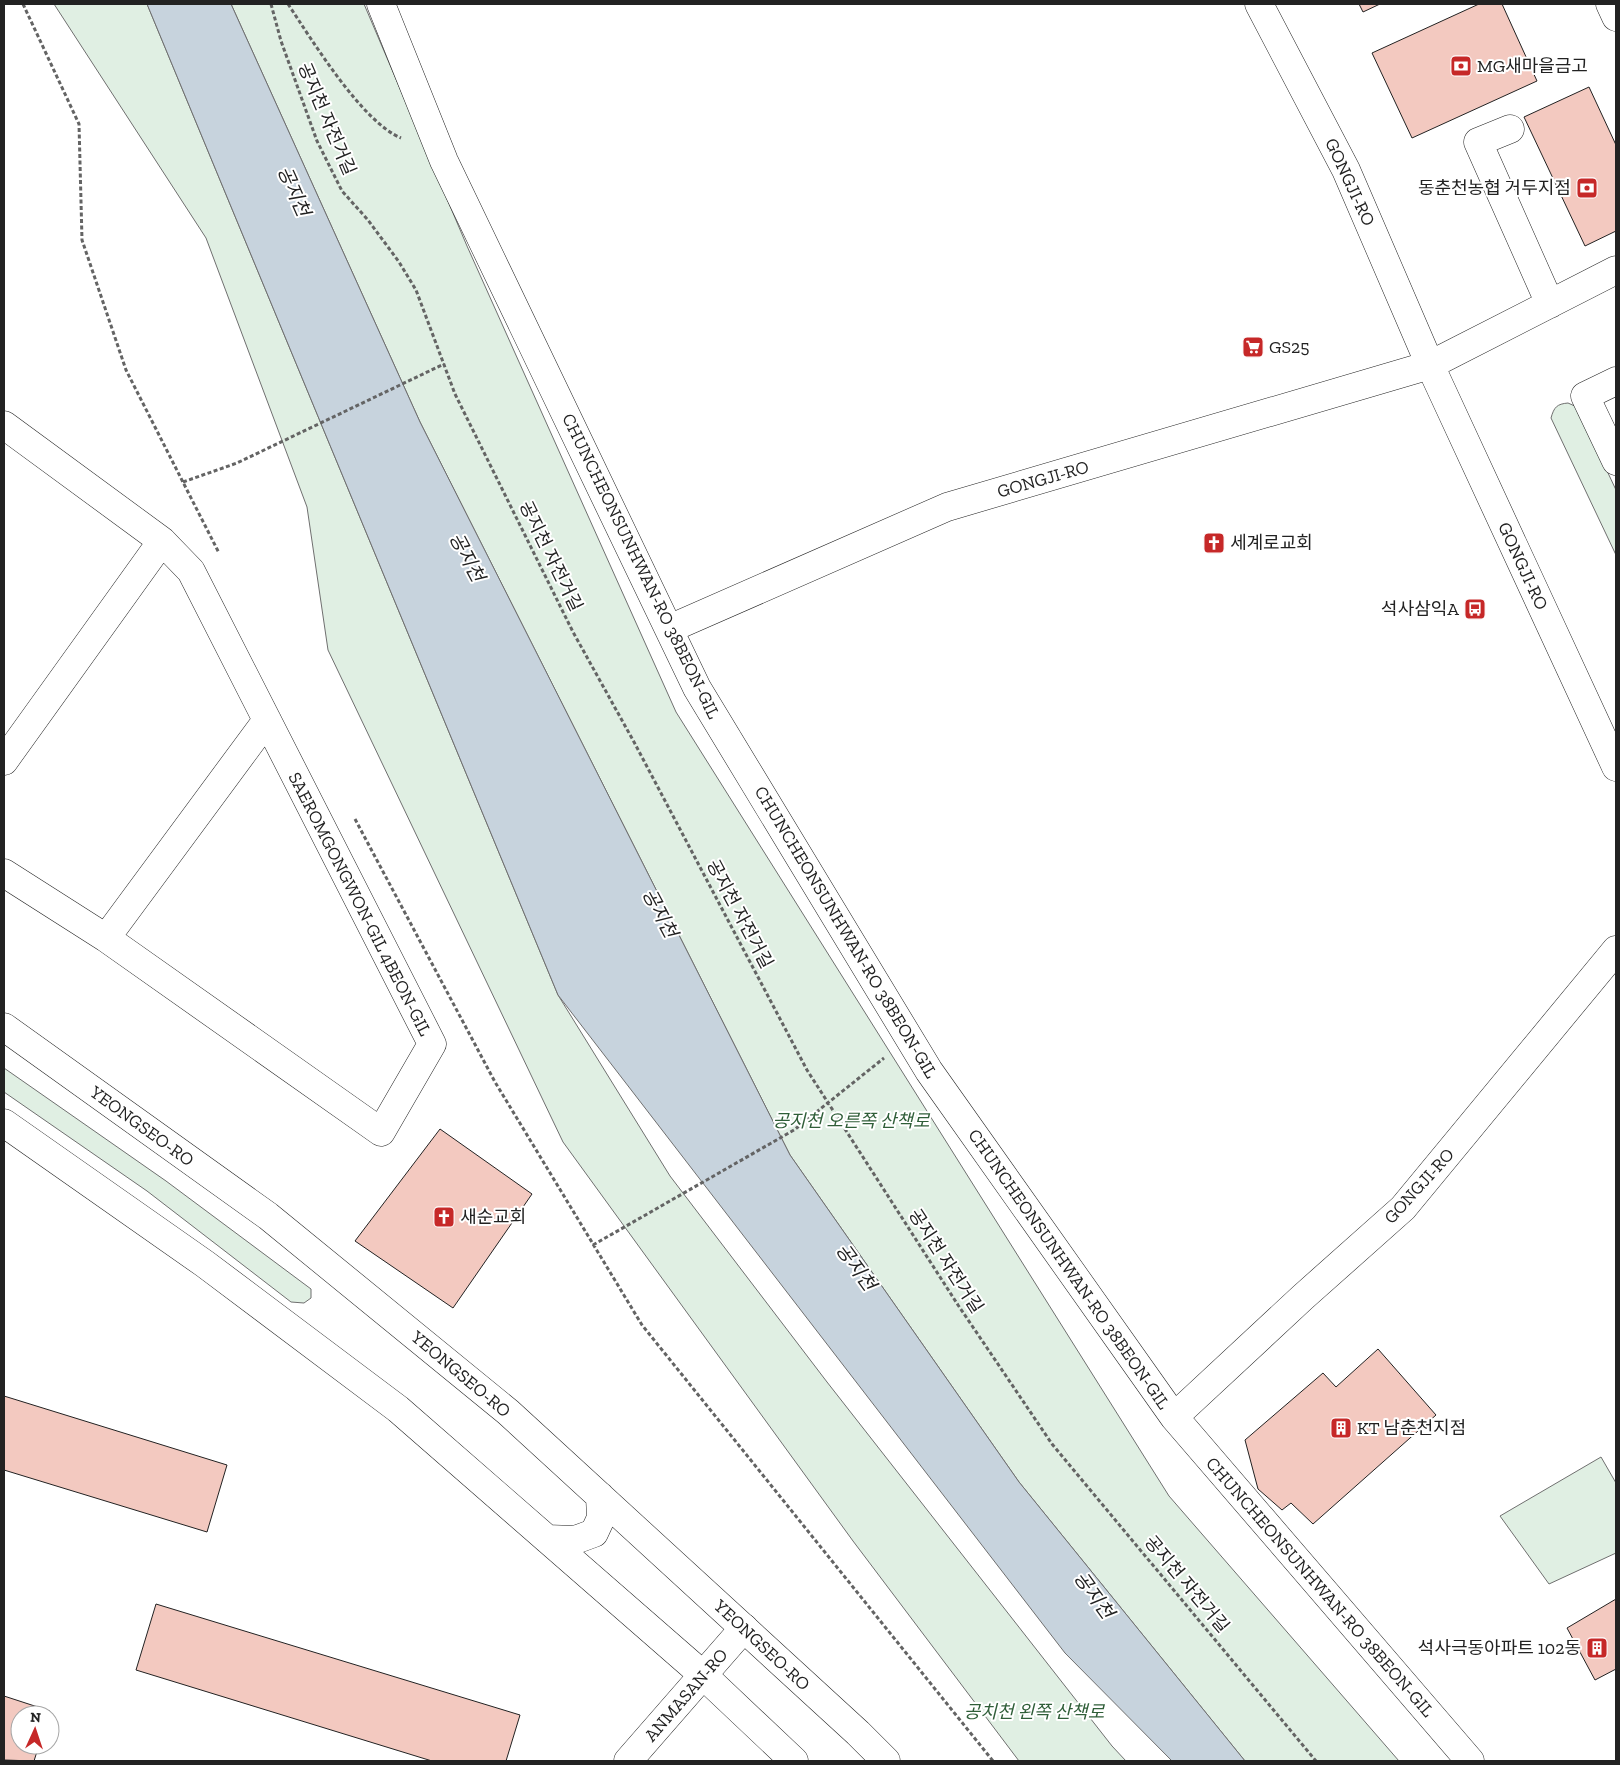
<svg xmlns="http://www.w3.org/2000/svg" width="1620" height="1765" font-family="'Zilla Slab','Noto Sans KR',serif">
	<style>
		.green { fill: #e0efe3; stroke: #6f6f6f }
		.water { fill: #c7d3dd; stroke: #6f6f6f }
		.building { fill: #f3c9c0; stroke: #222 }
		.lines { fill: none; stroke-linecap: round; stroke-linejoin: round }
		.street-casing { stroke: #222; stroke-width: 29 }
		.secondary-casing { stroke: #222; stroke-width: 29 }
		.path { stroke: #646464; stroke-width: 3; stroke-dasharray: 4 2.5; stroke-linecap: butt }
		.street { stroke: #fff; stroke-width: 28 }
		.secondary { stroke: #fff; stroke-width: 28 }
		.labels { text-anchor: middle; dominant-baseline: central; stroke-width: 4; stroke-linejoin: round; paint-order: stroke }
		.poi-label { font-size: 18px; fill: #222; stroke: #fff; text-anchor: start }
		.street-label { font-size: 18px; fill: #222; stroke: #fff }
		.park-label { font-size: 18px; font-style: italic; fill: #2f5e38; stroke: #fff }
		.water-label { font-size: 19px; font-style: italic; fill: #222; stroke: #fff }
	</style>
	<rect width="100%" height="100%" fill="#fff"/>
	<path class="green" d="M 54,4 L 147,4 L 558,995 L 670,1176 L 827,1382 L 1112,1746 L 1126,1761 L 1019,1761 L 853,1541 L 563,1142 L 328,650 L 307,507 L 206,238 Z
		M 231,4 L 364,4 L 467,246 L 676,712 L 1169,1496 L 1399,1761 L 1245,1761 L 1019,1482 L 790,1155 L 420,422 Z
		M 1568,403 L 1577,407 L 1616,490 L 1616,555 L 1551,418 C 1554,407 1557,404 1568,403 Z
		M 4,1068 L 166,1181 L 311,1289 L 311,1298 L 304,1303 L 291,1302 L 147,1191 L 4,1092 Z
		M 1601,1457 L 1616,1483 L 1616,1553 L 1549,1584 L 1500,1516 Z"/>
	<path class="water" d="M 147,4 L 231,4 L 420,422 L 790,1155 L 1019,1482 L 1245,1761 L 1172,1761 L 1065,1653 L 558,995 Z"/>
	<path class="building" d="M 1359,4 L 1380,4 L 1363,12 Z
		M 1479,4 L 1502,4 L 1537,81 L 1412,138 L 1372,53 Z
		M 1589,87 L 1616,145 L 1616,231 L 1585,246 L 1524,117 Z
		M 440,1129 L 532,1194 L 453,1308 L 355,1241 Z
		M 1378,1349 L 1436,1415 L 1313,1524 L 1291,1503 L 1282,1510 L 1258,1489 L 1245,1440 L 1323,1373 L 1336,1387 Z
		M 4,1396 L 227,1465 L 207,1532 L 4,1470 Z
		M 1616,1599 L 1616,1669 L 1595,1680 L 1567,1628 Z
		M 156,1604 L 520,1715 L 506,1761 L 432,1761 L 136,1670 Z
		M 4,1696 L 50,1711 L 49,1715 L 20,1715 L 20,1745 L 39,1745 L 34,1761 L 4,1760 Z"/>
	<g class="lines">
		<g class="street-casing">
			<path id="street" d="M 381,4 L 444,161 L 697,688 L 929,1071 L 1174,1417 L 1470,1761
				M 1610,4 L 1616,17
				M 1510,129 L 1478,142 L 1550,304
				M 1616,381 L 1585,396 L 1616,461
				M 4,425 L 162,541 L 191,571 L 432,1044 L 381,1132 L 106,938 L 4,873
				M 669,629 L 947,507 L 1430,365 L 1616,270
				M 4,761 L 162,541
				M 106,938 L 267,720
				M 1174,1417 L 1303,1297 L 1403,1208 L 1616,950
				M 628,1761 L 744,1628"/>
		</g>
		<g class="secondary-casing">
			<path id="secondary" d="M 1259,4 L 1346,170 L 1430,365 L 1616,767
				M 4,1027 L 268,1216 L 508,1412 L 858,1733 L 886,1761
				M 4,1123 L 205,1264 L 398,1409 L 703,1675 L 794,1761
				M 547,1539 L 575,1540 L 594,1533 L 601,1518 L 600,1496"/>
		</g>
		<path class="path" d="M 23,4 L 79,124 L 82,240 L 126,370 L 219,553
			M 271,4 L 281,41 L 317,141 L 342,191 L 368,220 L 399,262 L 416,290 L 455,394 L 573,632 L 634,742 L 807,1070 L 958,1305 L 1052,1444 L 1316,1761
			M 288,4 C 312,40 362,122 401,138
			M 183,482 L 237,463 L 444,364
			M 355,819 L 495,1082 L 642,1325 L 993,1761
			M 593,1245 L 794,1130 L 884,1058"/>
		<use href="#street" class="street"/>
		<use href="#secondary" class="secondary"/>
	</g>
	<defs>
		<g id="bank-square" transform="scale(1.125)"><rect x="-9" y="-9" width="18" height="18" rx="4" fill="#c62828" stroke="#fff"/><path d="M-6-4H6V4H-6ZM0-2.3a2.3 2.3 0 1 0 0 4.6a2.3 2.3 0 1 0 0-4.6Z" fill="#fff"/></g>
		<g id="supermarket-square" transform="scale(1.125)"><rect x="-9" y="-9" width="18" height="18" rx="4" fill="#c62828" stroke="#fff"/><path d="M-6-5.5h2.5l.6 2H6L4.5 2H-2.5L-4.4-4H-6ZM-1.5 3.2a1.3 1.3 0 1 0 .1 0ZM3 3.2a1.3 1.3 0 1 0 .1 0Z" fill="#fff"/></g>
		<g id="church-square" transform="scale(1.125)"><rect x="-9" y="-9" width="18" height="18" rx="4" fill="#c62828" stroke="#fff"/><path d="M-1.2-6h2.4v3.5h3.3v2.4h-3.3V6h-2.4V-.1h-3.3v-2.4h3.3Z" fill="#fff"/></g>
		<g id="bus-square" transform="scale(1.125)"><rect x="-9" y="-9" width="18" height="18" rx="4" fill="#c62828" stroke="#fff"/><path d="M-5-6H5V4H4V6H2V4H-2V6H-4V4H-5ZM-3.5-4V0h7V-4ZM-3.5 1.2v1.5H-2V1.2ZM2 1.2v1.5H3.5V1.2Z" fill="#fff"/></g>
		<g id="building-square" transform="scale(1.125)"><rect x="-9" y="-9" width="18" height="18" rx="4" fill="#c62828" stroke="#fff"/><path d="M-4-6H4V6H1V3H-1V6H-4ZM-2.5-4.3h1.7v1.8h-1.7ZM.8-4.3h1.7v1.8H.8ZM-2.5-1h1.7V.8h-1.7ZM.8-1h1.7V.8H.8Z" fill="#fff"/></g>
	</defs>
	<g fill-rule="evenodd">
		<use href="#bank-square" x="1461" y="66"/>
		<use href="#bank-square" x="1587" y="188"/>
		<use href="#supermarket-square" x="1253" y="347"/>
		<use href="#church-square" x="1214" y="543"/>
		<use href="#bus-square" x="1475" y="609"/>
		<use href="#church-square" x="444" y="1217"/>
		<use href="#building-square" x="1341" y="1428"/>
		<use href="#building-square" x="1597" y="1648"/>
	</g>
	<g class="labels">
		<g class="poi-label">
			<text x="1477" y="66">MG새마을금고</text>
			<text x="1571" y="188" text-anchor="end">동춘천농협 거두지점</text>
			<text x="1269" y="347">GS25</text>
			<text x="1230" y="543">세계로교회</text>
			<text x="1459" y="609" text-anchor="end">석사삼익A</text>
			<text x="460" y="1217">새순교회</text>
			<text x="1357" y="1428">KT 남춘천지점</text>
			<text x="1581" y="1648" text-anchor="end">석사극동아파트 102동</text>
		</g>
		<g class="street-label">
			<text transform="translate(327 119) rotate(67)">공지천 자전거길</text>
			<text transform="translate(1350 182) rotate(65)">GONGJI-RO</text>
			<text transform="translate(1043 479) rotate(-16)">GONGJI-RO</text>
			<text transform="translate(551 556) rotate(64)">공지천 자전거길</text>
			<text transform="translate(641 566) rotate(64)">CHUNCHEONSUNHWAN-RO 38BEON-GIL</text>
			<text transform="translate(1523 566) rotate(65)">GONGJI-RO</text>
			<text transform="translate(360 904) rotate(63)">SAEROMGONGWON-GIL 4BEON-GIL</text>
			<text transform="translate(740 914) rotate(62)">공지천 자전거길</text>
			<text transform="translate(846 932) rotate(59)">CHUNCHEONSUNHWAN-RO 38BEON-GIL</text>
			<text transform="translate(142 1126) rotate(36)">YEONGSEO-RO</text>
			<text transform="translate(1419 1186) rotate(-48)">GONGJI-RO</text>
			<text transform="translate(946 1261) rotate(57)">공지천 자전거길</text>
			<text transform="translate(1069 1269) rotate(55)">CHUNCHEONSUNHWAN-RO 38BEON-GIL</text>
			<text transform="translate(461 1374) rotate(40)">YEONGSEO-RO</text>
			<text transform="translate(1187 1584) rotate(50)">공지천 자전거길</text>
			<text transform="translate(1320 1587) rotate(49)">CHUNCHEONSUNHWAN-RO 38BEON-GIL</text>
			<text transform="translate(762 1645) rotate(43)">YEONGSEO-RO</text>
			<text transform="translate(686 1695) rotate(-49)">ANMASAN-RO</text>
		</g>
		<g class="park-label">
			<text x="851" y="1121">공지천 오른쪽 산책로</text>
			<text x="1034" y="1712">공치천 왼쪽 산책로</text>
		</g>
		<g class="water-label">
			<text transform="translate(294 191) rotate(66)">공지천</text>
			<text transform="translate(467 557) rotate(62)">공지천</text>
			<text transform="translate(660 913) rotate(62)">공지천</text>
			<text transform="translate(856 1267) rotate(54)">공지천</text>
			<text transform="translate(1094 1595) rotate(54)">공지천</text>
		</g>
	</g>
	<rect width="1620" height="1765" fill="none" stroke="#222222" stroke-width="10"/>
	<g transform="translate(35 1730) rotate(3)"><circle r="24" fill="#ffffff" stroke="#a7a7a7"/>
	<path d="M0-4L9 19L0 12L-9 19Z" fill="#c62828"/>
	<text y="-8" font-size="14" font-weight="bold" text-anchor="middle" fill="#222222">N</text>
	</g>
</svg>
